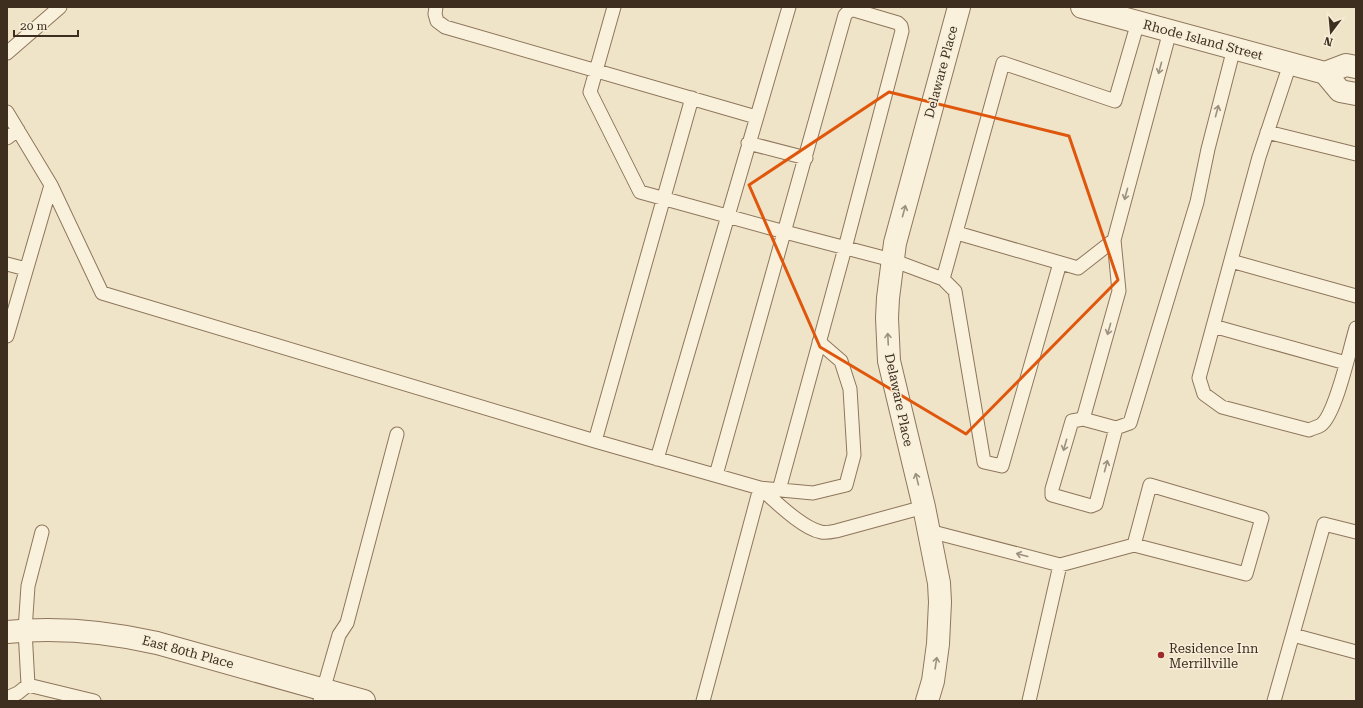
<svg xmlns="http://www.w3.org/2000/svg" width="1363" height="708" font-family="'Roboto Serif',serif">
	<style>
		.lines { fill: none; stroke-linecap: round; stroke-linejoin: round }
		.lane-casing { stroke: #8d765c; stroke-width: 15 }
		.street-casing { stroke: #8d765c; stroke-width: 24 }
		.lane { stroke: #faf1dc; stroke-width: 13 }
		.street { stroke: #faf1dc; stroke-width: 22 }
		.oneway { stroke: #9c907e }
		.marked { fill: none; stroke: #df570d; stroke-width: 3; stroke-linejoin: round }
		.poi-dot { fill: #9e2a2b; stroke: #f7eed8; stroke-width: 1.5 }
		.labels { text-anchor: middle; dominant-baseline: central; stroke-width: 3; stroke-linejoin: round; paint-order: stroke }
		.street-label { font-size: 13px; fill: #3d2e20; stroke: #f7eed8 }
		.poi-label { font-size: 13px; fill: #3d2e20; stroke: #f7eed8; text-anchor: start }
	</style>
	<rect width="100%" height="100%" fill="#f0e4c8"/>
	<g class="lines">
		<g class="lane-casing">
			<path id="lane" d="M 436,7 L 435,14 L 437,21 L 445,27 L 756,117
				M 614,7 L 590,92 L 640,192 L 785,232 L 892,260 L 943,279 L 1003,63 L 1115,101 L 1138,22
				M 7,53 L 60,7
				M 1290,64 L 1259,157 L 1199,378 L 1204,394 L 1222,407 L 1309,430 C 1313,428 1318,427 1321,425 C 1336,414 1350,348 1356,328
				M 7,112 L 51,185 L 7,336
				M 1267,132 L 1356,154
				M 7,138 L 18,130
				M 748,143 L 806,158
				M 51,185 L 102,293 L 595,441 L 760,488 L 813,493 L 846,485 L 854,455 L 850,389 L 841,361 L 819,342
				M 957,233 L 1078,268 L 1114,240
				M 1231,261 L 1356,296
				M 7,264 L 26,269
				M 943,279 L 955,291 L 984,462 L 1002,466 L 1060,263
				M 1213,326 L 1346,363
				M 1083,419 L 1116,428 L 1130,423 L 1197,202 L 1208,149 L 1234,48
				M 1116,428 L 1096,504 L 1091,506 L 1052,495 L 1052,489 L 1072,421 L 1083,419 L 1119,291 L 1114,240 L 1170,31
				M 595,441 L 692,98
				M 657,459 L 789,7
				M 716,475 L 845,15 L 849,11 L 854,10 L 898,23 L 901,26 L 902,31 L 845,248 L 779,490
				M 929,531 L 1060,565 L 1134,545 L 1246,574 L 1262,518 L 1150,485 L 1134,545
				M 1293,635 L 1356,652
				M 28,685 L 94,701
				M 7,698 L 18,693 L 28,685 L 25,630 L 28,586 L 42,532
				M 320,701 L 339,635 L 347,623 L 397,434
				M 703,701 L 760,488 C 775,501 802,528 821,532 C 825,533 831,532 836,531 L 924,507
				M 1029,701 L 1060,565
				M 1274,701 L 1324,524 L 1356,532"/>
		</g>
		<g class="street-casing">
			<path id="street" d="M 1082,7 L 1325,73 L 1340,91 L 1356,94
				M 1325,73 L 1346,65 L 1356,67
				M 7,632 C 57,627 109,632 157,643 L 364,701
				M 927,701 L 933,681 L 938,644 L 940,602 L 939,583 L 924,507 L 889,361 L 887,318 L 888,298 L 895,243 L 959,7"/>
		</g>
		<use href="#lane" class="lane"/>
		<use href="#street" class="street"/>
	</g>
	<defs><path id="oneway-shaft" d="M-6 0H5M1.5-3L5.5 0L1.5 3" fill="none" stroke-width="1.6" stroke-linecap="round" stroke-linejoin="round"/></defs>
	<g class="oneway">
		<use href="#oneway-shaft" transform="translate(1160 68) rotate(105)"/>
		<use href="#oneway-shaft" transform="translate(1217 111) rotate(-75)"/>
		<use href="#oneway-shaft" transform="translate(1126 194) rotate(105)"/>
		<use href="#oneway-shaft" transform="translate(904 211) rotate(-75)"/>
		<use href="#oneway-shaft" transform="translate(1109 329) rotate(106)"/>
		<use href="#oneway-shaft" transform="translate(888 339) rotate(-93)"/>
		<use href="#oneway-shaft" transform="translate(1065 445) rotate(106)"/>
		<use href="#oneway-shaft" transform="translate(1106 466) rotate(-75)"/>
		<use href="#oneway-shaft" transform="translate(917 479) rotate(-104)"/>
		<use href="#oneway-shaft" transform="translate(1022 555) rotate(-165)"/>
		<use href="#oneway-shaft" transform="translate(936 663) rotate(-81)"/>
	</g>
	<path class="marked" d="M 889,92 L 1069,136 L 1118,280 L 966,434 L 820,347 L 749,185 Z"/>
	<circle class="poi-dot" cx="1161" cy="655" r="4"/>
	<g class="labels">
		<g class="street-label">
			<text transform="translate(1203 40) rotate(15)">Rhode Island Street</text>
			<text transform="translate(941 72) rotate(-75)">Delaware Place</text>
			<text transform="translate(899 400) rotate(78)">Delaware Place</text>
			<text transform="translate(188 652) rotate(15)">East 80th Place</text>
		</g>
		<g class="poi-label">
			<text x="1169" y="648">Residence Inn<tspan x="1169" dy="15">Merrillville</tspan></text>
		</g>
	</g>
	<rect width="1363" height="708" fill="none" stroke="#3d2e20" stroke-width="16"/>
	<g transform="translate(1331 32) rotate(196)" stroke="#f7eed8" stroke-width="3" paint-order="stroke">
	<path d="M0-3L7 15L0 10L-7 15Z" fill="#3d2e20"/>
	<text y="-6" font-size="11" font-weight="bold" text-anchor="middle" fill="#3d2e20">N</text>
	</g>
	<path d="M14 30v6h64v-6" fill="none" stroke="#3d2e20" stroke-width="2"/>
	<text x="20" y="30" font-size="12" fill="#3d2e20" stroke="#f7eed8" stroke-width="3" paint-order="stroke">20 m</text>
</svg>
